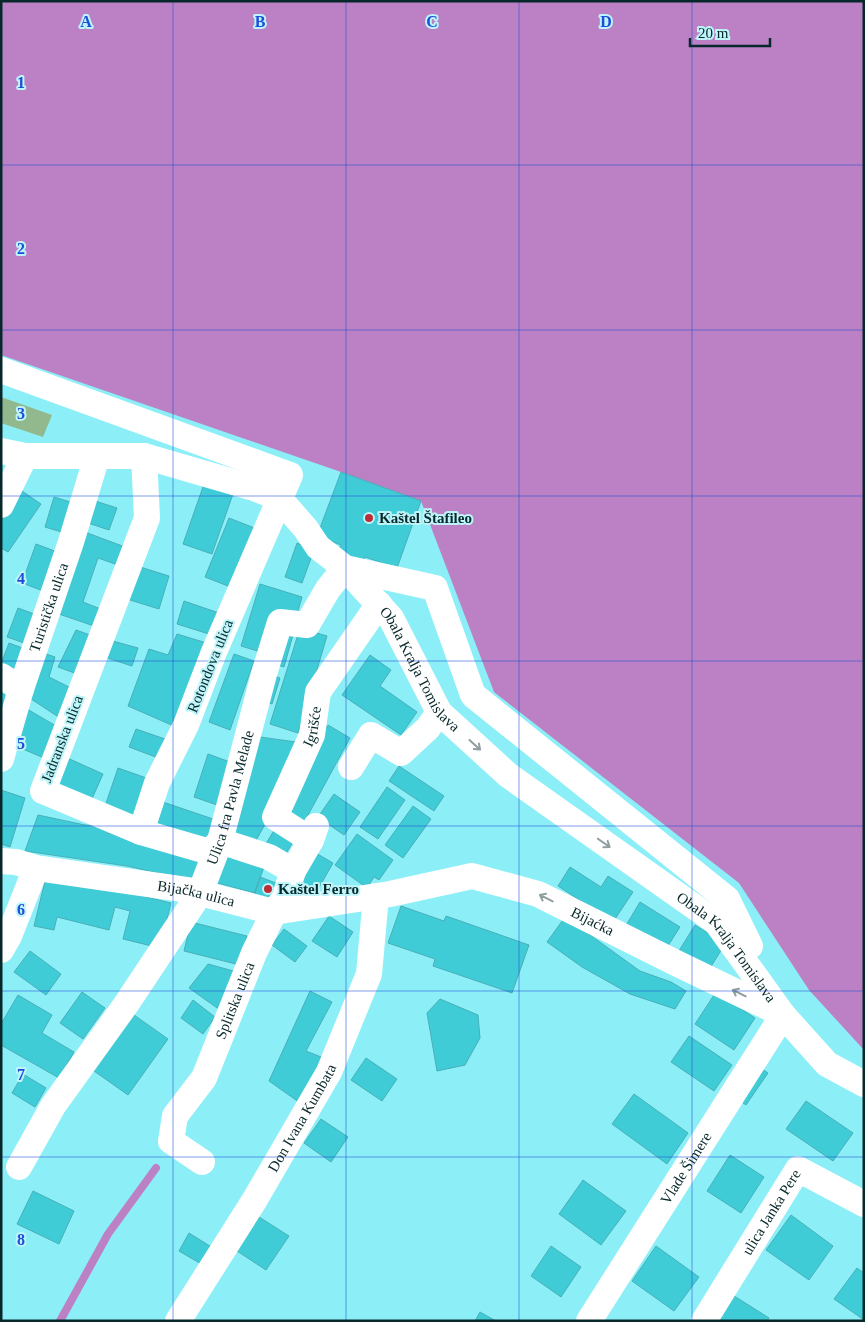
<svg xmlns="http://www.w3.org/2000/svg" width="865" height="1322" font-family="Georgia,serif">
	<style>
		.green { fill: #91b98d }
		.water { fill: #bc81c4 }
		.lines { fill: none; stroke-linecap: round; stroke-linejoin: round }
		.stream { stroke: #bc81c4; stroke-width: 8 }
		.building { fill: #40ccd7; stroke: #49afb7 }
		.minor { stroke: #fff; stroke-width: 26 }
		.oneway { stroke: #8f9e9f }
		.grid { fill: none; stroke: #1d4ed8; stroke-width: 1; stroke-opacity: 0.55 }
		.poi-dot { fill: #bd2d37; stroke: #bef5fa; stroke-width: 2 }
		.labels { text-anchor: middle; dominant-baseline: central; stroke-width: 4; stroke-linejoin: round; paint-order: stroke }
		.poi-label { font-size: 15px; font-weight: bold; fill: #07282a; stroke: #bef5fa; text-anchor: start }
		.street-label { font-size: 15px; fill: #07282a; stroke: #bef5fa }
		.grid-label { font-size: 16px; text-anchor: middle; font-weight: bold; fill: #1d4ed8; stroke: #bef5fa; stroke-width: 4; stroke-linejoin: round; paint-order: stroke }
	</style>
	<rect width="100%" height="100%" fill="#8ceff7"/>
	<path class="green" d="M 1,397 L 52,415 L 43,437 L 1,423 Z"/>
	<path class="water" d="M 1,1 L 864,1 L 864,1050 L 809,990 L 739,883 L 494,692 L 421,501 L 341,472 L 1,355 Z"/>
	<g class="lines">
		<path class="stream" d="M 60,1321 L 108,1234 L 156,1168"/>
	</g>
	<path class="building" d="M 341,472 L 421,501 L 397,568 L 365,557 L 363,561 L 338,551 L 341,545 L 317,536 Z
		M 204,484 L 233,494 L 212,554 L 183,544 Z
		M 22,491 L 41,504 L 8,552 L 1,548 L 1,520 Z
		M 54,497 L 77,504 L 68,534 L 45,527 Z
		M 92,500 L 117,508 L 109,530 L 85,522 Z
		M 229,518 L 262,531 L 238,590 L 205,577 Z
		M 82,531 L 125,547 L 118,565 L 98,558 L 83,602 L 103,610 L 97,627 L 53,612 Z
		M 297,543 L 314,550 L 302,583 L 285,577 Z
		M 36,544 L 60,553 L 46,592 L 22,583 Z
		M 137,566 L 169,576 L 159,609 L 127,599 Z
		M 260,584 L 302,597 L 295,621 L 264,653 L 241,646 Z
		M 184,601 L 219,613 L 212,635 L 177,624 Z
		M 18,608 L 37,615 L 27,644 L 7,637 Z
		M 300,628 L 327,636 L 298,733 L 270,724 Z
		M 76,630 L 93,636 L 77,674 L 58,667 Z
		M 281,631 L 293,635 L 284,667 L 271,663 Z
		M 177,634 L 210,644 L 176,727 L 128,706 L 149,649 L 168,655 Z
		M 109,640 L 138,648 L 132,666 L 104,657 Z
		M 9,643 L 28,650 L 18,679 L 1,664 Z
		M 40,652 L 55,657 L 49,677 L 73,689 L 60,718 L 25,695 Z
		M 234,654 L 254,661 L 230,730 L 209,722 Z
		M 370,655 L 391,670 L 380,686 L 417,712 L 401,735 L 342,695 Z
		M 267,674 L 280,678 L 272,704 L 259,699 Z
		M 1,689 L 12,694 L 1,722 Z
		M 22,706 L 56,726 L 44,758 L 11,744 Z
		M 328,725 L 350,738 L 301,828 L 278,815 Z
		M 136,729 L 168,740 L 161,759 L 129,747 Z
		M 253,736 L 296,742 L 269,817 L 253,846 L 224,837 Z
		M 208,754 L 233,763 L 220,806 L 194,797 Z
		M 63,756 L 103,774 L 91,801 L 51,782 Z
		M 399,766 L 444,796 L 434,811 L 389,781 Z
		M 118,768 L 152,780 L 137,824 L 103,812 Z
		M 387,787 L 405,800 L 378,839 L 360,827 Z
		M 1,790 L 25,798 L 10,847 L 1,844 Z
		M 334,794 L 360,812 L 344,835 L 318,817 Z
		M 157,800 L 216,820 L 206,847 L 146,829 Z
		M 413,806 L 431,819 L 403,858 L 385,845 Z
		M 38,815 L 85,825 L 104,826 L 107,833 L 140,836 L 205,856 L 197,882 L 127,866 L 25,851 Z
		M 278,824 L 297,835 L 281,862 L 262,850 Z
		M 357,834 L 393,860 L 379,880 L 374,877 L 367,888 L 335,865 Z
		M 221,847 L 266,861 L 255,893 L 210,881 Z
		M 314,852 L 333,863 L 313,898 L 295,891 Z
		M 570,867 L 601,887 L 608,876 L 633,892 L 613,922 L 558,886 Z
		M 47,873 L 171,903 L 160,948 L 123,939 L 130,911 L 115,907 L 109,930 L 57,917 L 54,930 L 34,926 Z
		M 260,877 L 281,885 L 277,904 L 253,897 Z
		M 640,902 L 680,927 L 664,952 L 625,927 Z
		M 401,906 L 444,921 L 446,916 L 529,945 L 512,993 L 433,966 L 435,959 L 388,943 Z
		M 329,916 L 353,932 L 337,957 L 312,941 Z
		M 565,917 L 640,971 L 671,982 L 686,991 L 675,1009 L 630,994 L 582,967 L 547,942 Z
		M 191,922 L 247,936 L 240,965 L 184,951 Z
		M 695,925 L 725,944 L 707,973 L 677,954 Z
		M 284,929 L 307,946 L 295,962 L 272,945 Z
		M 30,951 L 61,974 L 46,995 L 14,972 Z
		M 208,964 L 237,972 L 220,1010 L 189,988 Z
		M 310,991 L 332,1002 L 306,1051 L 326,1059 L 303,1105 L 269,1081 Z
		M 82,992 L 105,1008 L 83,1039 L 60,1023 Z
		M 716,992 L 755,1018 L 734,1050 L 695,1024 Z
		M 18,995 L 52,1015 L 42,1033 L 74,1052 L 59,1078 L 1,1045 L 1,1024 Z
		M 440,999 L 478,1015 L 480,1038 L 465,1065 L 437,1071 L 427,1013 Z
		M 193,1000 L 215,1017 L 203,1034 L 181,1018 Z
		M 127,1010 L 168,1039 L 128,1095 L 87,1066 Z
		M 689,1036 L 732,1065 L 714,1091 L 671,1062 Z
		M 366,1058 L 397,1079 L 382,1101 L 351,1080 Z
		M 756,1065 L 768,1073 L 746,1105 L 734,1096 Z
		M 23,1074 L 46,1088 L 35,1107 L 12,1093 Z
		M 634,1094 L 688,1133 L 667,1164 L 612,1124 Z
		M 806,1101 L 853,1133 L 833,1161 L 786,1129 Z
		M 321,1119 L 348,1137 L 331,1162 L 304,1143 Z
		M 730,1155 L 764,1177 L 741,1213 L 707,1191 Z
		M 583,1180 L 626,1211 L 601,1245 L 559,1214 Z
		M 33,1191 L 74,1211 L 59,1244 L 17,1224 Z
		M 791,1215 L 833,1246 L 809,1280 L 766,1250 Z
		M 259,1217 L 289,1236 L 266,1270 L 237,1251 Z
		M 189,1233 L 213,1248 L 203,1265 L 179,1251 Z
		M 551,1246 L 581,1267 L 561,1297 L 531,1276 Z
		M 656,1246 L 699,1277 L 674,1311 L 632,1281 Z
		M 857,1268 L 864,1273 L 864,1320 L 834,1299 Z
		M 731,1294 L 769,1318 L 767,1321 L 715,1321 Z
		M 480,1312 L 496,1321 L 475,1321 Z"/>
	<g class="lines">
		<g class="minor">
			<path d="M 1,370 L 290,475 L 214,652 L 186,725 L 157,783 L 141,832"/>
			<path id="s1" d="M 1,451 L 25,456 L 144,456 L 254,488 L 279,498 L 306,529 L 318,547 L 345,568 L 391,618 L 439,712 L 508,775 L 716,922 L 783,1015 L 827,1064 L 864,1084"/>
			<path d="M 144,456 L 147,518 L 43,791 L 141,832 L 210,852 L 220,841 L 269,857 L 293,871"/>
			<path d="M 1,505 L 25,456"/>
			<path d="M 345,568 L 435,588 L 473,695 L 727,899 L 750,946"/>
			<path d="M 1,676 L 21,689"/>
			<path id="s2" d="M 1,759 L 21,689 L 71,542 L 97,456"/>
			<path d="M 351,767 L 371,735 L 401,753 L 428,728 L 439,712"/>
			<path id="s3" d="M 311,840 L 275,817 L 312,735 L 318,692 L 379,604"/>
			<path id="s4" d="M 1,861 L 16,862 L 36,868 L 188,890 L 274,912 L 390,894 L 472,876 L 538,894 L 676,963 L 780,1013"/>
			<path d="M 1,950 L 9,936 L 36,868"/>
			<path id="s5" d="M 202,1162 L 171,1141 L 175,1116 L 204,1078 L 254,953 L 274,912 L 284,899 L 293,871 L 311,840 L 316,826"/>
			<path id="s6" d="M 19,1167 L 53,1106 L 127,1003 L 200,893 L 220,841 L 264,674 L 280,622 L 307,625 L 328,589 L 345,568"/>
			<path id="s7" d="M 178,1321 L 254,1201 L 329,1072 L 369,974 L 376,896"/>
			<path id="s8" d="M 589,1321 L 783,1015"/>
			<path id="s9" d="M 704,1321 L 798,1169 L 864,1204"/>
		</g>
	</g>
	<defs><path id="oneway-shaft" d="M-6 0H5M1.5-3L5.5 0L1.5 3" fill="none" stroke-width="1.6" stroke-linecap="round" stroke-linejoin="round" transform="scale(1.25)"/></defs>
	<g class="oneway">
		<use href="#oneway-shaft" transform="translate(475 745) rotate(42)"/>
		<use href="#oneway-shaft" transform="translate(604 843) rotate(35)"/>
		<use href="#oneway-shaft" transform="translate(546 898) rotate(-153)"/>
		<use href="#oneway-shaft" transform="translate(739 993) rotate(-154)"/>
	</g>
	<path class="grid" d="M 173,1 L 173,1321M 346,1 L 346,1321M 519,1 L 519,1321M 692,1 L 692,1321M 1,165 L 864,165M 1,330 L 864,330M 1,496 L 864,496M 1,661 L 864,661M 1,826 L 864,826M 1,991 L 864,991M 1,1157 L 864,1157"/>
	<g class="poi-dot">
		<circle cx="369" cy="518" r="5"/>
		<circle cx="268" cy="889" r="5"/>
	</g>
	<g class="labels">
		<g class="poi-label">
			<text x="379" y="518">Kaštel Štafileo</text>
			<text x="278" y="889">Kaštel Ferro</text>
		</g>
		<g class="street-label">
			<text stroke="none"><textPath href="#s2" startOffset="159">Turistička ulica</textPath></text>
			<text transform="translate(210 666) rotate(-68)">Rotondova ulica</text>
			<text stroke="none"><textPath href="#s1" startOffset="509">Obala Kralja Tomislava</textPath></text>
			<text stroke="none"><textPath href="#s3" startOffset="141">Igrišće</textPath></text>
			<text transform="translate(62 739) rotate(-69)">Jadranska ulica</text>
			<text stroke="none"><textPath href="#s6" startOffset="429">Ulica fra Pavla Melade</textPath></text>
			<text stroke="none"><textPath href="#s4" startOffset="198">Bijačka ulica</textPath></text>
			<text stroke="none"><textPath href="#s4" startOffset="609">Bijaćka</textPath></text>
			<text stroke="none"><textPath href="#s1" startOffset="929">Obala Kralja Tomislava</textPath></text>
			<text stroke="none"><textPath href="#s5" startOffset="194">Splitska ulica</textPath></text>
			<text stroke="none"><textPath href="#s7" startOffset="238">Don Ivana Kumbata</textPath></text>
			<text stroke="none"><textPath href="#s8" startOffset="181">Vlade Šimere</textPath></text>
			<text stroke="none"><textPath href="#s9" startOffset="128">ulica Janka Pere</textPath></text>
		</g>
	</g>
	<g class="grid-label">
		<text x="86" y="27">A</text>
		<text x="260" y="27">B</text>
		<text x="432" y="27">C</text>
		<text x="606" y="27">D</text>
		<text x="21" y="88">1</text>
		<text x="21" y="254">2</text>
		<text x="21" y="419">3</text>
		<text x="21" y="584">4</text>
		<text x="21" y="749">5</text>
		<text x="21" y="915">6</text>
		<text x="21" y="1080">7</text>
		<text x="21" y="1245">8</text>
	</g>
	<rect width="865" height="1322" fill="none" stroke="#07282a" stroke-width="5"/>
	<path d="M690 38v8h80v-8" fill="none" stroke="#07282a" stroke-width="2.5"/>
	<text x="698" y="38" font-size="15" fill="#07282a" stroke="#bef5fa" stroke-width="4" paint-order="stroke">20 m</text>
</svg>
